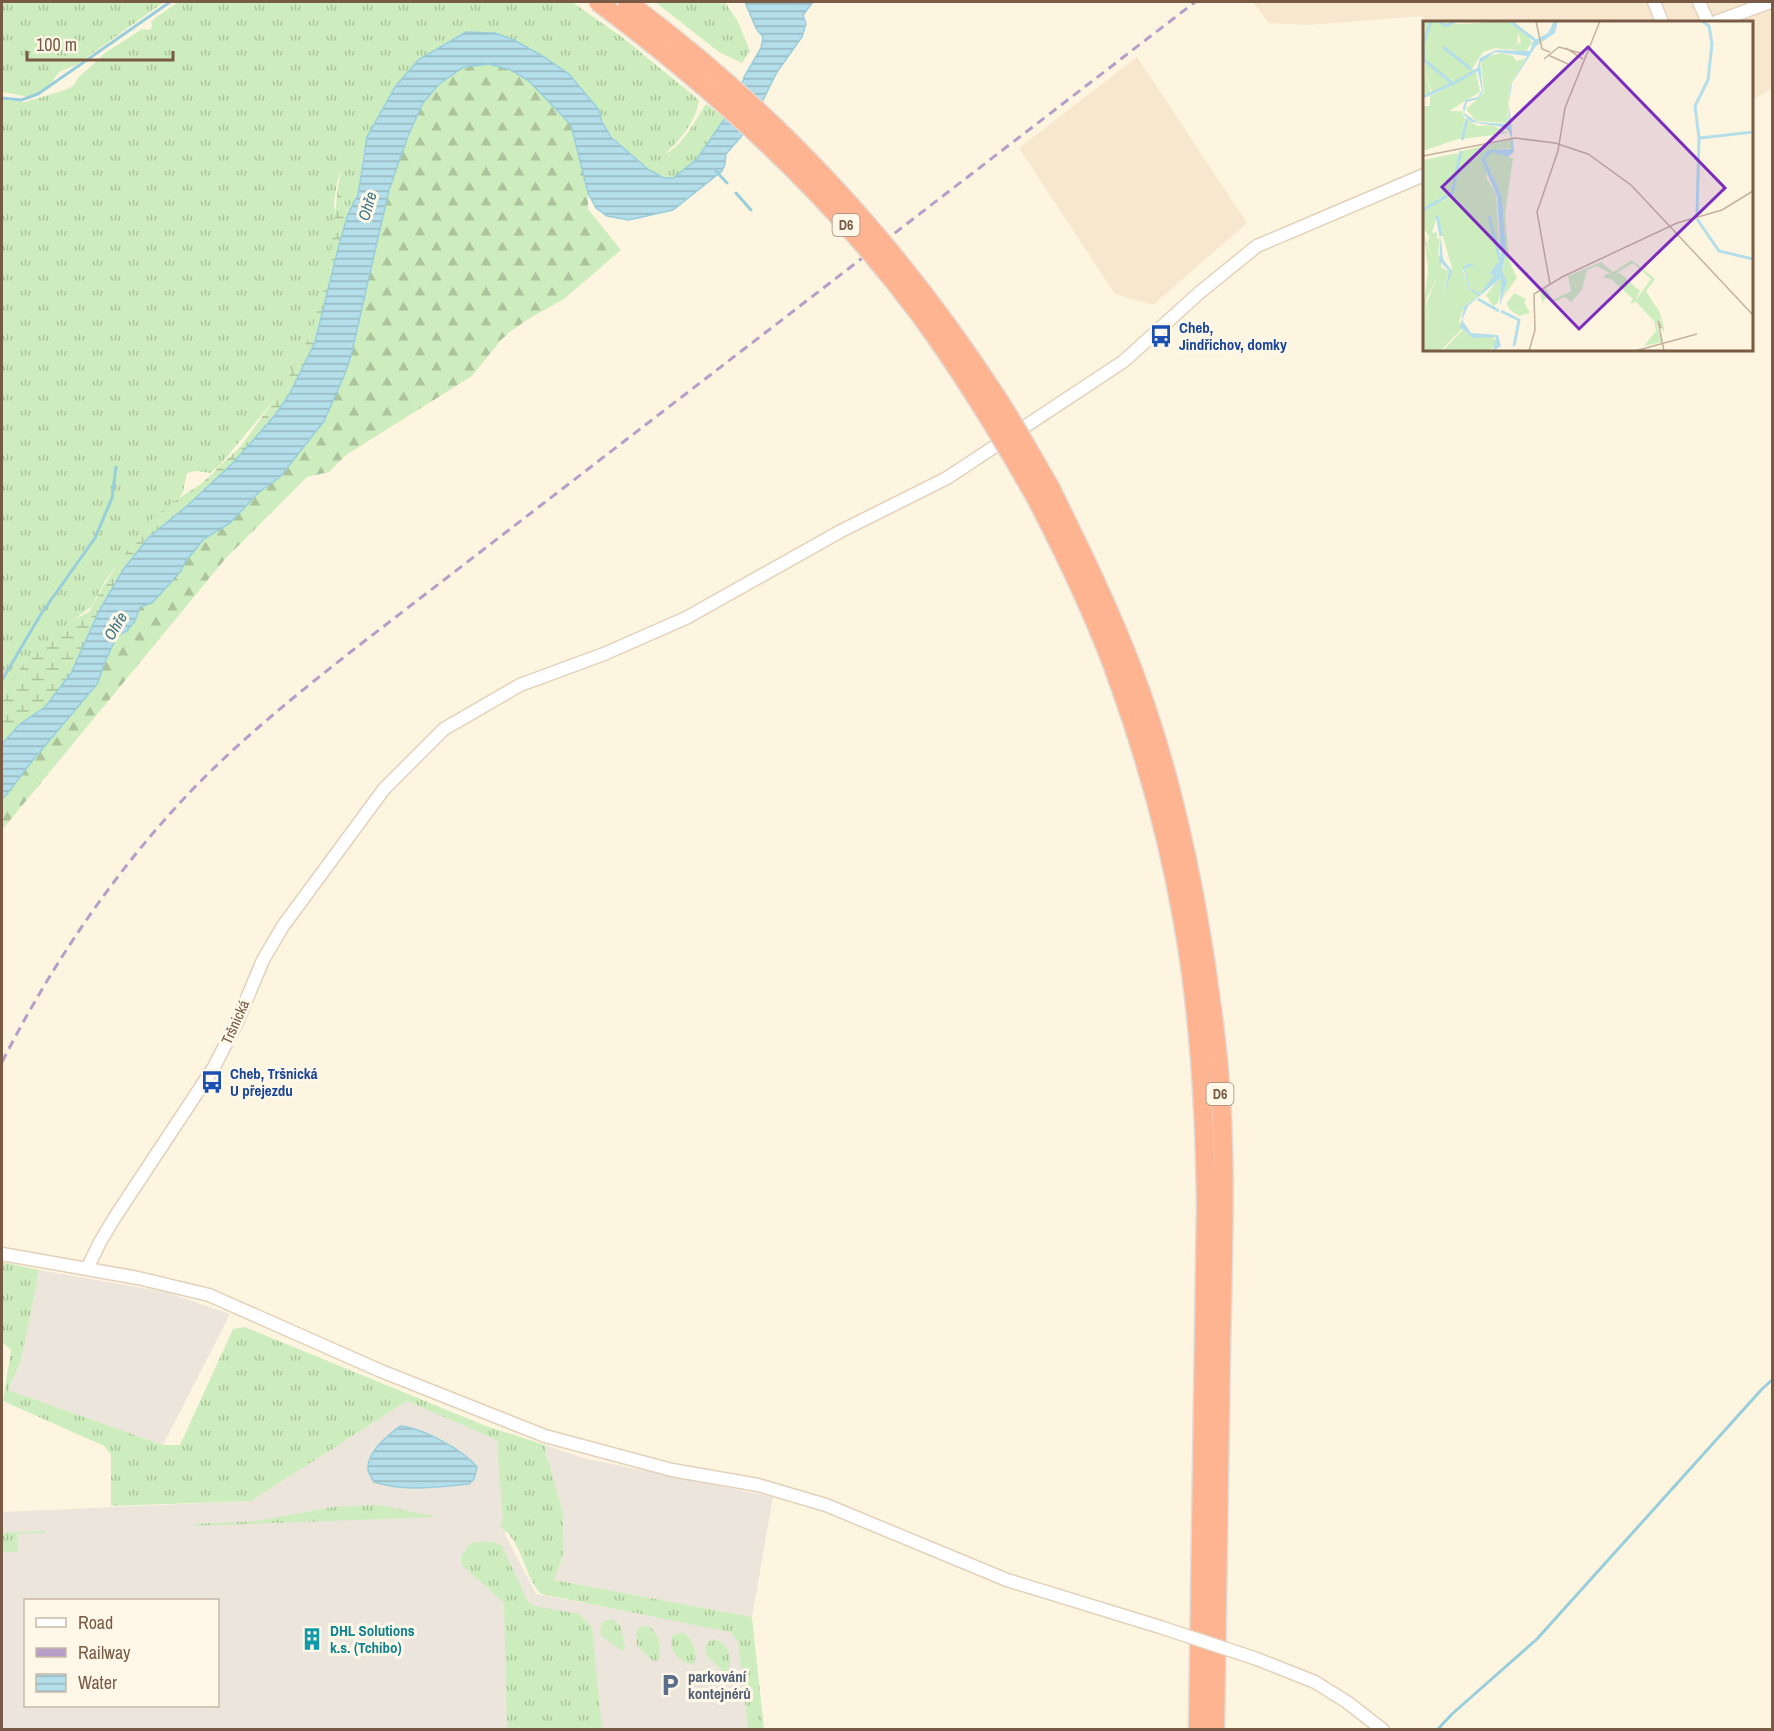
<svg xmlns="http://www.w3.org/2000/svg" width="1774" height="1731" font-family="'Archivo Narrow',sans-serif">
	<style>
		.residential { fill: #f7e7ce }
		.industrial { fill: #ece5dc; fill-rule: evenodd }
		.grass { fill: url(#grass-tufts) }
		.forest { fill: url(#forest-firs) }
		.wetland { fill: url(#wetland-marsh) }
		.water { fill: url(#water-rules); stroke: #98cedc; stroke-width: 1.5 }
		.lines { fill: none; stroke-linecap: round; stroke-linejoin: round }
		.stream { stroke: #98cedc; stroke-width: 3 }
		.minor-casing { stroke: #e3d1bb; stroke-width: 15 }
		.highway-casing { stroke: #e1dbd6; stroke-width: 21 }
		.minor { stroke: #fff; stroke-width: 12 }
		.highway { stroke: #ffb491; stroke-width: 18 }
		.rail { stroke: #b79ec8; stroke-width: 3; stroke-dasharray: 9 6; stroke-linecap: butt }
		.minor-bridge-casing { stroke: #e3d1bb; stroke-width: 15; stroke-linecap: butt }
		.highway-bridge-casing { stroke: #e1dbd6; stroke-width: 21; stroke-linecap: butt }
		.minor-bridge { stroke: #fff; stroke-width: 12 }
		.highway-bridge { stroke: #ffb491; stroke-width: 18 }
		.labels { text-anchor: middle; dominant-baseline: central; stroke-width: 6; stroke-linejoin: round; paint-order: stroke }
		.shield { fill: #fff8e9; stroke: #a08976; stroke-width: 1.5 }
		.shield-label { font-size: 14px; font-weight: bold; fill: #785a45 }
		.transit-label { font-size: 15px; font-weight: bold; fill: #164399; stroke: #fff8e9; text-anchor: start }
		.street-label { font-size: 15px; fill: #785a45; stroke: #fff8e9 }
		.culture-label { font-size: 15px; font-weight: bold; fill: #0d838f; stroke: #fff8e9; text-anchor: start }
		.service-label { font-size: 15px; font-weight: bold; fill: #4e5e75; stroke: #fff8e9; text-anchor: start }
		.water-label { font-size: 16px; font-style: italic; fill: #3a7587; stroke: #fff8e9 }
		.inset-river { fill: none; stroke: #b3deea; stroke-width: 3 }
		.inset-road { fill: none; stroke: #c4b29d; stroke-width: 1.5 }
		.view { fill: #7b2cbf; fill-opacity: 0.15; stroke: #7b2cbf; stroke-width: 3 }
		.inset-edge { fill: none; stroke: #785a45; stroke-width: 3 }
	</style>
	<defs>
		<pattern id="grass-tufts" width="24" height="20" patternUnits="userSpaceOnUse" patternTransform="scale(1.5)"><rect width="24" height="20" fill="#ceedbe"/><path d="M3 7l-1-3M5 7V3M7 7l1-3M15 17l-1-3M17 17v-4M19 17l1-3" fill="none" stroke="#acc39c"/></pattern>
		<pattern id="forest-firs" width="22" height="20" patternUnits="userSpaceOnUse" patternTransform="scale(1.5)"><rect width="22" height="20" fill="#ceedbe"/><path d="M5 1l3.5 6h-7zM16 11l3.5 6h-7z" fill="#acc39c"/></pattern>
		<pattern id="wetland-marsh" width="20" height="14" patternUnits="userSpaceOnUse" patternTransform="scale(1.5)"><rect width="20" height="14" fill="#ceedbe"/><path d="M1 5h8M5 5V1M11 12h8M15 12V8" fill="none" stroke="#acc39c"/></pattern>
		<pattern id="water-rules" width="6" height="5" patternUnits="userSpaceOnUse" patternTransform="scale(1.5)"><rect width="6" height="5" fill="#b3deea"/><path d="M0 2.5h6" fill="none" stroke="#96b7bf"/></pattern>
	</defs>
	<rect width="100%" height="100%" fill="#fef5e0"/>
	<path class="residential" d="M 1253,2 L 1772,2 L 1772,88 L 1752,101 L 1752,22 L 1426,22 L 1422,16 L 1309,25 L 1269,23 Z
		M 1137,57 L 1247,223 L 1153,305 L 1115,294 L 1019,148 Z"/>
	<path class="industrial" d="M 39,1270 L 165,1292 L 230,1314 L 163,1445 L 8,1390 L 21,1361 Z
		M 407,1401 L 498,1439 L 505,1534 L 536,1594 L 724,1629 L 735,1636 L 738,1641 L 748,1729 L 2,1730 L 2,1512 L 251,1501 ZM 26,1600 L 218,1600 L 218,1706 L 26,1706 Z
		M 545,1445 L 587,1459 L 773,1497 L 752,1617 L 554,1580 L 564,1552 L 563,1514 L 549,1462 L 545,1456 Z"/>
	<path class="grass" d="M 2,2 L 164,2 L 76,65 L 59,72 L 47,89 L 42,93 L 29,97 L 2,92 Z
		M 178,2 L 572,2 L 622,37 L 699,100 C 696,122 680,140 665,154 C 683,146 695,120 706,104 L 725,118 C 714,134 688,182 665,178 C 651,176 642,162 632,154 C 616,141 604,131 599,110 L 418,60 L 395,87 L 379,114 L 363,154 L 358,195 L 348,214 L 338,187 L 341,170 L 337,182 L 334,203 L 338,232 L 317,318 L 295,369 L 275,399 L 220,465 L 210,473 L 196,471 L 187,473 L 183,492 L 179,498 L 151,523 L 105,581 L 92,606 L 69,623 L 27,663 L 2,694 L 2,100 L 25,102 L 65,90 L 73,86 L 78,78 L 105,53 L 142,29 L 149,30 L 152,27 L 151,21 Z
		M 655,2 L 725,2 L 738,22 L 750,51 L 742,63 L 719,52 Z
		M 2,1262 L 39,1270 L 21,1361 L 8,1390 L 163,1445 L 180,1445 L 233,1329 L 245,1327 L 486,1426 L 545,1445 L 545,1456 L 549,1462 L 563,1514 L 564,1552 L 554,1580 L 752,1617 L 764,1729 L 748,1729 L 738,1641 L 730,1632 L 541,1594 C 523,1575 523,1541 500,1527 L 503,1520 L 497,1440 L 407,1401 L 251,1501 L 111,1506 L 111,1455 L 104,1446 L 3,1401 L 11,1350 L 2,1342 Z
		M 379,1505 L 437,1517 L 195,1526 L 195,1524 L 257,1521 L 333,1507 Z
		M 45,1531 L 45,1533 L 17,1534 L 18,1552 L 2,1552 L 2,1533 Z
		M 474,1542 L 493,1542 L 502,1546 L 528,1602 L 534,1606 L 579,1614 L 592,1627 L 602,1729 L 507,1729 L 504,1603 L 462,1565 L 462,1555 L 470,1544 Z
		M 608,1620 L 614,1620 L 621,1627 L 625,1647 L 622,1651 L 602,1636 L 600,1632 L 603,1622 Z
		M 642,1626 L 650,1627 C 659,1634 662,1650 658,1661 L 653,1661 L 637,1646 L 636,1632 Z
		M 683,1632 C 693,1639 699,1654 693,1665 C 680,1662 667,1650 672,1636 Z
		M 714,1639 C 728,1641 733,1659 728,1671 L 723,1671 L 707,1656 C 704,1648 706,1642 714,1639 Z"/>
	<path class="forest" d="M 489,64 L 511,70 L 529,81 L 571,125 L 588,193 L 588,209 L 621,250 L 564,299 L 530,318 L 511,331 L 501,340 L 472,376 L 346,455 L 329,472 L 307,477 L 226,558 L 2,830 L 2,799 L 7,794 L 33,760 L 98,683 L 104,664 L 117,636 L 135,621 L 140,607 L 152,603 L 181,571 L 185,562 L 204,539 L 230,523 L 258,493 L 280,477 L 324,421 L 344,376 L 351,356 C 360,319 368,281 377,244 C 388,198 403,116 439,84 C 455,71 470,65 489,64 Z"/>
	<path class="wetland" d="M 338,187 L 348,214 L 315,342 L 290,393 L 276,414 L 233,464 L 188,505 L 148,538 L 123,570 L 100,609 L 71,673 L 45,707 L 20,724 L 2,744 L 2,694 L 26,661 L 70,621 L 89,612 L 104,585 L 145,525 L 179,498 L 201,484 L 241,446 L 275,399 L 294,368 L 310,335 L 323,293 L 331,253 Z"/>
	<path class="water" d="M 745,2 L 795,2 L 796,3 L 813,2 L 803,15 L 806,24 L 802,37 L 777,72 L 756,114 L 740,138 L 726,154 L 725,164 L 722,171 L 673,210 L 629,220 L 607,216 L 596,208 L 588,193 L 571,125 L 529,81 L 511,70 L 489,64 L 464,67 L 439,84 L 423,103 L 408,136 L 389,190 L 351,356 L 344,376 L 324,421 L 280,477 L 258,493 L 230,523 L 204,539 L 185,562 L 181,571 L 152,603 L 140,607 L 135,621 L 127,631 L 117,636 L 104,664 L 98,683 L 33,760 L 7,794 L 2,799 L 2,744 L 20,724 L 45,707 L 71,673 L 100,609 L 123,570 L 148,538 L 188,505 L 233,463 L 276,414 L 290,393 L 315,342 L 340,241 L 348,214 L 358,195 L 367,137 L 395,87 L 418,60 L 466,32 L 495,33 L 514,40 L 544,57 L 569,74 L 599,110 L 602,122 L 611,137 L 649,170 L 664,178 L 673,178 L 697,159 L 725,118 L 738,97 L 744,77 L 761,48 L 763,37 L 756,28 Z
		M 400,1426 C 423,1428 463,1450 477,1467 L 474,1479 L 469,1484 C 436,1487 406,1492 374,1482 C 372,1478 368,1473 368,1469 C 367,1451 388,1436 400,1426 Z"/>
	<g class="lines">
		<path class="stream" d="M 2,98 L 21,100 L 38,94 L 170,2
			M 716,171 L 727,183
			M 736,193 L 751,210
			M 2,680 L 41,614 L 95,538 L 112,498 L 116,467
			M 1437,1730 L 1452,1714 L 1537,1639 L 1762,1389 L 1772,1380"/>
		<g class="minor-casing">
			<path id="minor" d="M 1654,2 L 1662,22
				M 1699,2 L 1708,22
				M 1716,22 L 1770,2
				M 2,1254 L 138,1278 L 209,1295 L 381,1371 L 545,1436 L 672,1470 L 758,1485 L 826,1505 L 1007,1580 L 1157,1626
				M 87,1269 L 100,1242 L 115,1217 L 214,1067 L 237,1022 L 263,960 L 283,926 L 384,789 L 444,729 L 520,685 L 604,654 L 686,618 L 841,531 L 947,478 L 1124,361 L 1199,293 L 1257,246 L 1424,175
				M 1257,1659 L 1315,1682 L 1347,1702 L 1383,1730"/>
		</g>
		<g class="highway-casing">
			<path id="highway" d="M 1050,487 C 1080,548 1110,609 1134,673 C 1180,796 1204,929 1218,1059 C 1227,1154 1223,1251 1221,1346 C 1219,1474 1217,1602 1215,1730
				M 1037,500 C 1068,560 1098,622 1120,686 C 1147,762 1169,842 1183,922 C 1200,1016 1205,1111 1206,1206 L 1198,1730"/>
		</g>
		<use href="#minor" class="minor"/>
		<use href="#highway" class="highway"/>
		<path class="rail" d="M 2,1062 C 52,964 114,872 190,792 C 243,737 302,690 362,643 L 1195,2"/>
		<g class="minor-bridge-casing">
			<path id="minor-bridge" d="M 1157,1626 L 1257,1659"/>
		</g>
		<g class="highway-bridge-casing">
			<path id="highway-bridge" d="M 598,2 C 719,92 830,194 920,315 C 963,374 1001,436 1037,500
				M 627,2 C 772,109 895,241 994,393 C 1014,423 1032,456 1050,487"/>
		</g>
		<use href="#minor-bridge" class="minor-bridge"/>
		<use href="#highway-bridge" class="highway-bridge"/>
	</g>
	<defs>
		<g id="bus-bare" transform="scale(1.8)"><path d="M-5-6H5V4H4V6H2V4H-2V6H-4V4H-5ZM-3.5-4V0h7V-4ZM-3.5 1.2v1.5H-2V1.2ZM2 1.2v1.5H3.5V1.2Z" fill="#1a4fb4" stroke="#fff8e9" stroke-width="2.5" paint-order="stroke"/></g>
		<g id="building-bare" transform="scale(1.8)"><path d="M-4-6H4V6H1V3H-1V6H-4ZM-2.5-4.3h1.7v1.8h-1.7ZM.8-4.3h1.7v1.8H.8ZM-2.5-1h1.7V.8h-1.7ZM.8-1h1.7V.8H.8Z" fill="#0f9aa8" stroke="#fff8e9" stroke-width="2.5" paint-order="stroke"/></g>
		<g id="parking-bare" transform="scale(1.8)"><path d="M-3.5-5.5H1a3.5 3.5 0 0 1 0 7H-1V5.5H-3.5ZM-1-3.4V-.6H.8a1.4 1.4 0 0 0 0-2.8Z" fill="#5c6f8a" stroke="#fff8e9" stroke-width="2.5" paint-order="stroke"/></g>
	</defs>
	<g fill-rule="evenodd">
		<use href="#bus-bare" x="1161" y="336"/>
		<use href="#bus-bare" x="212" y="1082"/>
		<use href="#building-bare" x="312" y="1639"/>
		<use href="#parking-bare" x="670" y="1685"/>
	</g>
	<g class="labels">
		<g class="shield">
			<rect x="832.5" y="214" width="27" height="22" rx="4.5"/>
			<rect x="1206.5" y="1083" width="27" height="22" rx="4.5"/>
		</g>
		<g class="shield-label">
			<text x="846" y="225">D6</text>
			<text x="1220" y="1094">D6</text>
		</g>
		<g class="transit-label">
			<text x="1179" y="327">Cheb,<tspan x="1179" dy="17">Jindřichov, domky</tspan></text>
			<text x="230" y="1073">Cheb, Tršnická<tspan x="230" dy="17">U přejezdu</tspan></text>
		</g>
		<g class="street-label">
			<text transform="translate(235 1022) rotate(-66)">Tršnická</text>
		</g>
		<g class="culture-label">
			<text x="330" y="1630">DHL Solutions<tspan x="330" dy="17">k.s. (Tchibo)</tspan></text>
		</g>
		<g class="service-label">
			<text x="688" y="1676">parkování<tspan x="688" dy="17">kontejnérů</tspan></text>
		</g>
		<g class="water-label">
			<text transform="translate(367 206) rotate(-73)">Ohře</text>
			<text transform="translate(115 626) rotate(-59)">Ohře</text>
		</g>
	</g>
	<g transform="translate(1423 21)">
		<rect width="330" height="330" fill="#fef5e0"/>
		<path d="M 0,0 L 39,3 L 84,0 L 105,12 L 109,22 L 102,31 L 86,28 L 98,21 L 95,12 L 94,23 L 84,29 L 72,27 L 60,31 L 49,48 L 53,50 L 57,71 L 26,90 L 39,90 L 42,98 L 38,117 L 0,130 L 0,85 L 7,85 L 7,75 L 32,63 L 9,72 L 3,53 L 8,73 L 0,77 L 2,41 L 25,60 L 0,37 ZM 78,32 L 90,35 L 93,40 L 103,37 L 87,64 L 84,102 L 53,100 L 43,88 L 61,72 L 58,42 L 65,35 ZM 44,99 L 55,105 L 69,104 L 85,112 L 40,118 ZM 88,118 L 89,127 L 77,128 L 63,156 L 73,173 L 77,239 L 66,253 L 43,243 L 40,250 L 46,268 L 57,274 L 41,286 L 36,300 L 39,308 L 17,330 L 0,330 L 0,288 L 6,298 L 4,281 L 18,247 L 26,250 L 20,273 L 29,247 L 14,195 L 9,212 L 14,211 L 14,218 L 17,217 L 15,235 L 9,235 L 4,223 L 6,216 L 0,207 L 0,139 L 35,132 L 36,139 L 39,130 ZM 209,239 L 232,258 L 223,270 L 237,292 L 242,312 L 233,301 L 239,321 L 221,325 L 233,310 L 231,300 L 212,280 L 228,258 L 210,242 L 190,254 L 174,245 L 164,249 L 159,269 L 148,281 L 142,276 L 131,281 L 127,276 L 120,279 L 122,284 L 119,280 L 117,272 L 123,267 L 130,279 L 148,270 L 145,255 L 178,241 L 190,251 ZM 197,252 L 217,270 L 211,282 L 207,282 L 210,278 L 188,258 L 180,257 L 183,253 ZM 76,258 L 80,259 L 75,282 L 70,285 L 63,274 ZM 40,309 L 50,317 L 70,315 L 74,324 L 65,330 L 19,330 Z" fill="#ceedbe"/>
		<path d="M 69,131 L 90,137 L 82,194 L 86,239 L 94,257 L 80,276 L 83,266 L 79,250 L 83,231 L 79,175 L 62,138 ZM 0,207 L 5,227 L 9,235 L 16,235 L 19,247 L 3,279 L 6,297 L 0,288 L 5,249 ZM 49,245 L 72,254 L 57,273 L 47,267 L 42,246 Z" fill="#ceedbe"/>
		<path d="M 91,272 L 103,278 L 101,281 L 107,292 L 96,295 L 86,288 L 84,282 Z" fill="#ceedbe"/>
		<path d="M 131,0 L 135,0 L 132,12 L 113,25 L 89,62 L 86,82 L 91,131 L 85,136 L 69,131 L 62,138 L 79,175 L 83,231 L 79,250 L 84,261 L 77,285 L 78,257 L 45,285 L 39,299 L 48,312 L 75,314 L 78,325 L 70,330 L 73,316 L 50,317 L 37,306 L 41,286 L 56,275 L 46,268 L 40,246 L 46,242 L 66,253 L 78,237 L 74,175 L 58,138 L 65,129 L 88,128 L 88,116 L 85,109 L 75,105 L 48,101 L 41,94 L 40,86 L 12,94 L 0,92 L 12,94 L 40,86 L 43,79 L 55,76 L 59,69 L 54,48 L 57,37 L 73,29 L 107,30 L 110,20 L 125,12 ZM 72,31 L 104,35 L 87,65 L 85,103 L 54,101 L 41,92 L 44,81 L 55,78 L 60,71 L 57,42 ZM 49,245 L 71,254 L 57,273 L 47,267 L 42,247 ZM 18,215 L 20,238 L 29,250 L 21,273 L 26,250 L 16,240 Z" fill="#b3deea" fill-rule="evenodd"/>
		<path class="inset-river" d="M 15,0 L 23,5 L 32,0M 87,0 L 112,19M 20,26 L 48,48M 1,37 L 0,24 L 8,0M 0,38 L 30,63 L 55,48M 0,76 L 29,63M 277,117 L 330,111M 39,119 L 44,98M 0,189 L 29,172 L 38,130M 274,193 L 276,117 L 272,85 L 285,59 L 289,23 L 286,5 L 279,0M 14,195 L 18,215M 66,195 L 77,239M 274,198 L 296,230 L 330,238M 55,278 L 76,290M 78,290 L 96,299 L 91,325"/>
		<path class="inset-road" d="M 113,0 L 119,28 L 127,31M 143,27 L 160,38M 125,34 L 145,43M 121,38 L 136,26 L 161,33M 0,135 L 92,117 L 132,122 L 165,133 L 208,164 L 330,294M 127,263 L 114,191 L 135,130 L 142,87 L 177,0M 238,307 L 235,300 L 241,330M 106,330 L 112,309 L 111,273 L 139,256 L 254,202 L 299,189 L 330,170M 212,330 L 274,313"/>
		<path class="view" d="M 165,26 L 302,167 L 156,308 L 19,166 Z"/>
		<rect width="330" height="330" class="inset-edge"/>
	</g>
	<rect width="1774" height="1731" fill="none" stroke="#785a45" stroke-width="6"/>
	<rect x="24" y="1599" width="195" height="108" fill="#fff8e9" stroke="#c9b9a7" stroke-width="1.5"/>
	<rect x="36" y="1618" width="30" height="9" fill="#ffffff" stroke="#c9b9a7" stroke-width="1.5"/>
	<text x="78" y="1629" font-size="18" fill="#785a45">Road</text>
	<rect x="36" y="1648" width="30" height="9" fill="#b79ec8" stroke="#c9b9a7" stroke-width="1.5"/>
	<text x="78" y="1659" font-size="18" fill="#785a45">Railway</text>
	<rect x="36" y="1674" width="30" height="18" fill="url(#water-rules)" stroke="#c9b9a7" stroke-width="1.5"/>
	<text x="78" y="1689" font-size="18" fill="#785a45">Water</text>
	<path d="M27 51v9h146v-9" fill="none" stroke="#785a45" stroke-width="3"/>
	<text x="36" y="51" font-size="18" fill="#785a45" stroke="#fff8e9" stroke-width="4.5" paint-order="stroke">100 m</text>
</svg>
